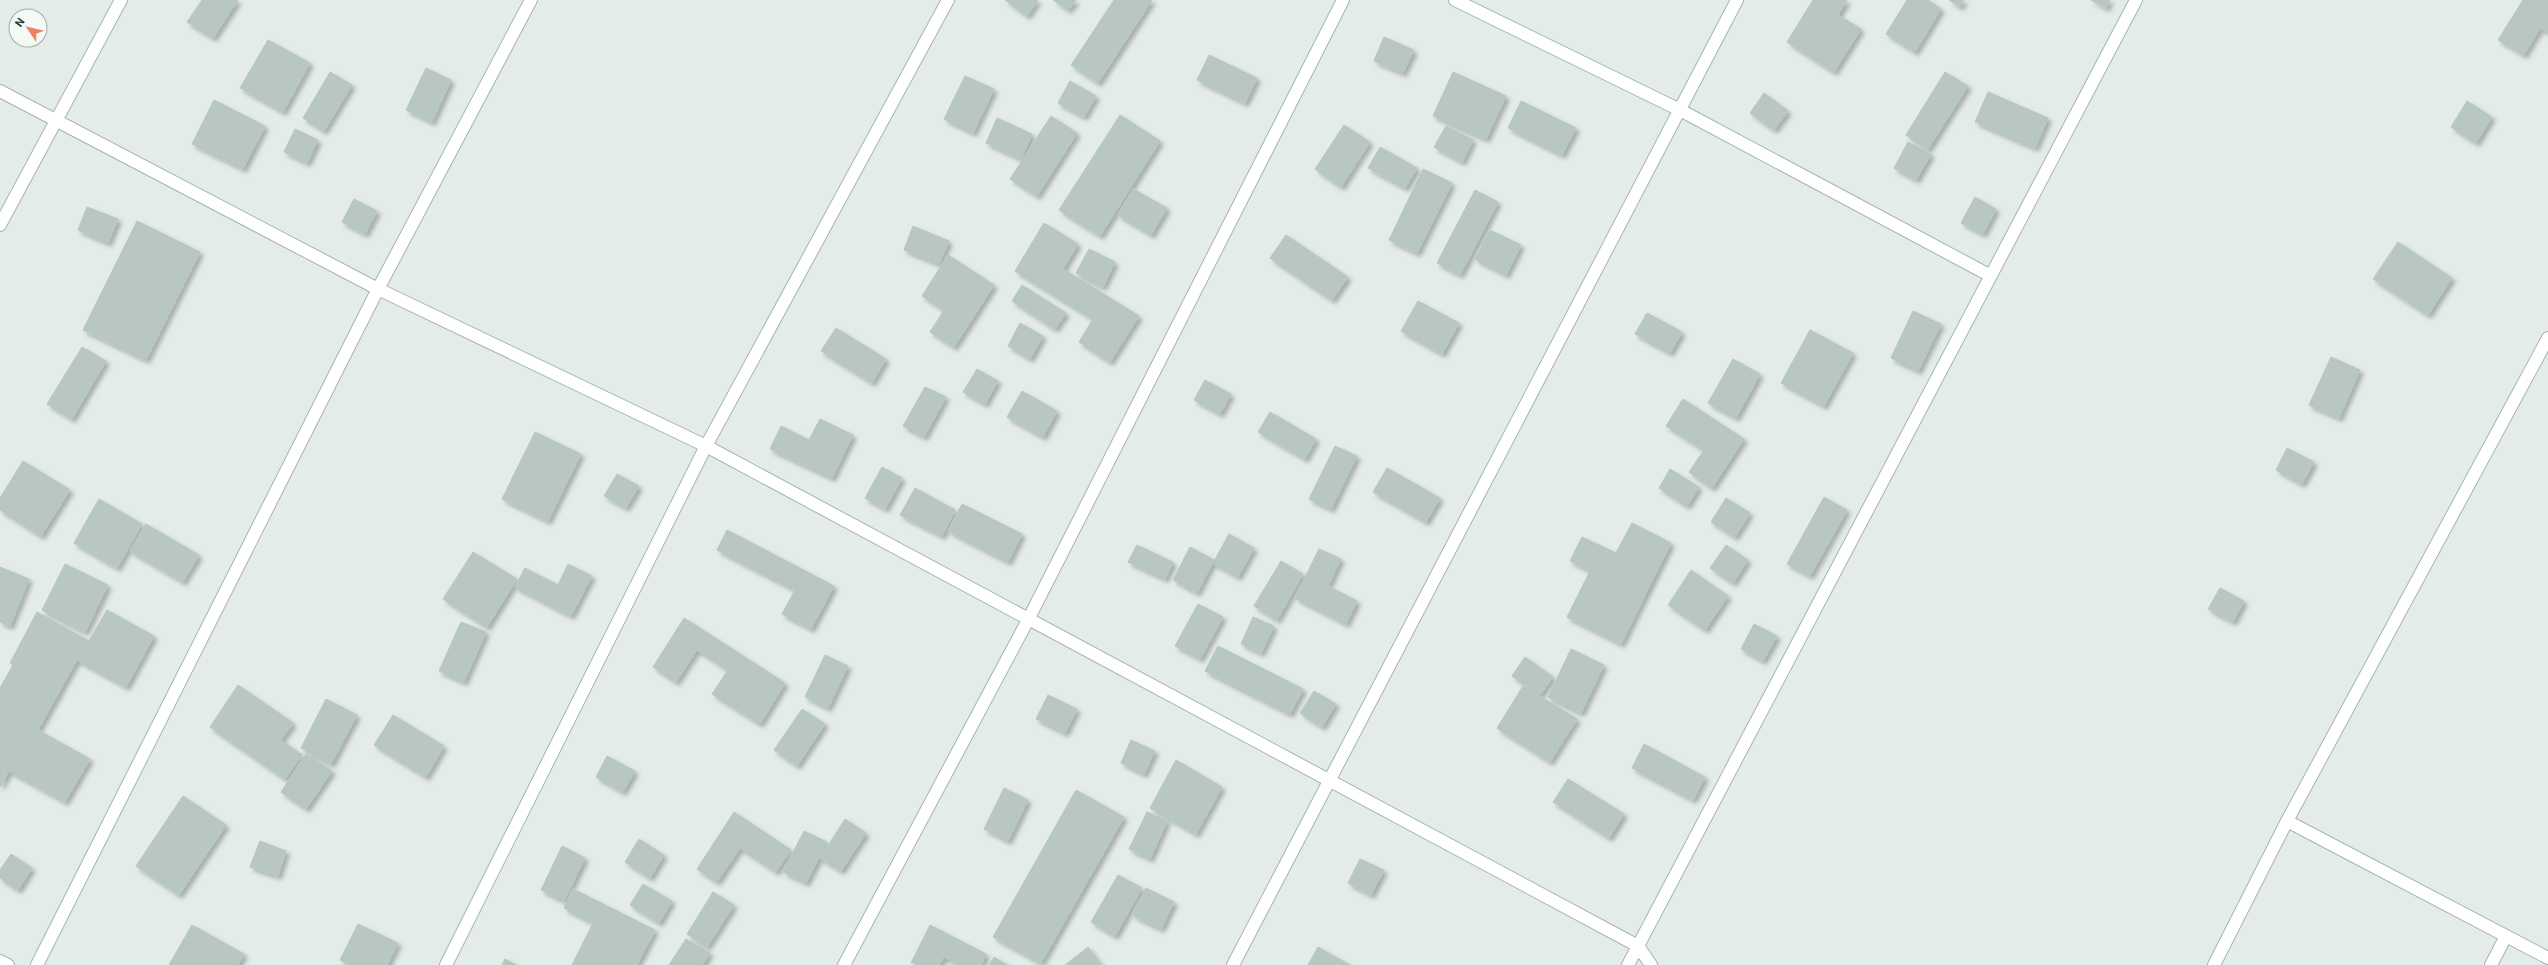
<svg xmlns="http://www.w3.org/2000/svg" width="2548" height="965" font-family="Roboto,sans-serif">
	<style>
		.building { fill: #b8c7c1; stroke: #b6c6bf; filter: url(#shadow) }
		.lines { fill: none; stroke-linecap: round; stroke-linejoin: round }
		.minor-casing { stroke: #a6b4af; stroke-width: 14 }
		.minor { stroke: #fff; stroke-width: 12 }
	</style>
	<defs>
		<filter id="shadow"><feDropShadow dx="3.5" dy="3.5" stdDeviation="2" flood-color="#0004"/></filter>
	</defs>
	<rect width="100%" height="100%" fill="#e3ece8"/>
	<path class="building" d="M 202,0 L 238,0 L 213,38 L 187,22 Z
		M 1005,0 L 1038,0 L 1027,16 Z
		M 1053,0 L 1076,0 L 1068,10 Z
		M 1114,0 L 1152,0 L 1098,83 L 1071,65 Z
		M 1813,0 L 1847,0 L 1838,15 L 1861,29 L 1834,72 L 1787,42 Z
		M 1907,0 L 1928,0 L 1941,9 L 1915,52 L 1886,34 Z
		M 1949,0 L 1964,0 L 1960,7 Z
		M 2091,0 L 2110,0 L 2106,8 Z
		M 2523,0 L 2548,0 L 2548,33 L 2540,28 L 2524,55 L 2498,40 Z
		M 1384,37 L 1414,50 L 1403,73 L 1374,61 Z
		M 268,40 L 310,63 L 283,112 L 240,88 Z
		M 1209,55 L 1257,78 L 1245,103 L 1197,80 Z
		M 426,68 L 451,80 L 432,122 L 406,110 Z
		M 330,72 L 352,85 L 324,131 L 303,118 Z
		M 1453,72 L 1506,96 L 1486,139 L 1433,116 Z
		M 1945,72 L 1968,86 L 1928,149 L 1906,135 Z
		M 965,76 L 994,89 L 973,133 L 944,119 Z
		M 1070,81 L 1096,96 L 1084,117 L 1058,103 Z
		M 1988,92 L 2048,118 L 2035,148 L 1975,122 Z
		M 1764,93 L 1788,111 L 1774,130 L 1750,113 Z
		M 214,100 L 265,126 L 243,169 L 192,144 Z
		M 1521,101 L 1576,128 L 1562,155 L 1508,128 Z
		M 2467,101 L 2492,117 L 2476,143 L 2451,127 Z
		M 1120,115 L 1160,141 L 1100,236 L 1059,210 Z
		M 1051,116 L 1077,133 L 1037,196 L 1010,179 Z
		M 997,118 L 1032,134 L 1021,159 L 986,143 Z
		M 1344,125 L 1370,142 L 1341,187 L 1315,169 Z
		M 1446,126 L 1473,140 L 1462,162 L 1434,147 Z
		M 295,129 L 318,140 L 307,163 L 284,152 Z
		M 1908,142 L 1931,154 L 1916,180 L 1894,168 Z
		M 1380,147 L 1417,168 L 1405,188 L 1368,168 Z
		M 1423,169 L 1452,183 L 1417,253 L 1389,240 Z
		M 1133,189 L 1167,208 L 1151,235 L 1118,215 Z
		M 1475,190 L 1498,202 L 1460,275 L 1437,263 Z
		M 1975,197 L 1996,209 L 1983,234 L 1961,223 Z
		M 354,199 L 377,211 L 365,234 L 342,222 Z
		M 87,207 L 118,219 L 108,243 L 78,230 Z
		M 137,221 L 200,252 L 146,360 L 83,330 Z
		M 1044,223 L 1078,244 L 1063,269 L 1139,316 L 1110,362 L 1079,342 L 1093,319 L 1015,271 Z
		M 913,226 L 949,241 L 939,264 L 904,250 Z
		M 1490,230 L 1521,245 L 1506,275 L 1475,259 Z
		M 1286,235 L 1348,277 L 1332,300 L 1270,258 Z
		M 2398,242 L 2452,278 L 2428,315 L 2373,279 Z
		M 1089,249 L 1115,262 L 1103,287 L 1076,273 Z
		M 948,255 L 994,285 L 954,347 L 930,332 L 944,310 L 922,296 Z
		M 1022,285 L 1066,313 L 1055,329 L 1012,301 Z
		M 1418,301 L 1459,323 L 1442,354 L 1401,331 Z
		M 1913,311 L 1941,324 L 1918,371 L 1891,358 Z
		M 1647,313 L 1682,332 L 1670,353 L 1635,334 Z
		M 1020,323 L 1043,336 L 1030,359 L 1008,346 Z
		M 836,328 L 886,359 L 872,383 L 821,351 Z
		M 1810,330 L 1853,353 L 1824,406 L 1781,383 Z
		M 82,347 L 106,361 L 72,419 L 47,404 Z
		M 2331,357 L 2360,370 L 2339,418 L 2309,405 Z
		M 1733,359 L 1760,374 L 1736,418 L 1708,403 Z
		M 977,369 L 998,381 L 985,404 L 963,392 Z
		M 1205,380 L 1231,394 L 1220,414 L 1194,400 Z
		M 925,387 L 946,397 L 924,437 L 903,426 Z
		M 1022,391 L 1057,411 L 1043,437 L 1007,417 Z
		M 1683,399 L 1744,439 L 1712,488 L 1689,472 L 1704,450 L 1666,426 Z
		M 1270,412 L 1316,439 L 1305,459 L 1258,432 Z
		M 820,419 L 853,435 L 832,478 L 770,449 L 781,426 L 809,440 Z
		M 535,432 L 581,454 L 548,521 L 502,499 Z
		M 1335,446 L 1357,456 L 1331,509 L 1309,499 Z
		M 2287,448 L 2314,462 L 2302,484 L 2276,470 Z
		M 23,461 L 70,490 L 41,536 L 0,510 L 0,498 Z
		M 882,467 L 902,478 L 885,509 L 865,498 Z
		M 1387,468 L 1440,498 L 1426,522 L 1373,492 Z
		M 1670,469 L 1699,487 L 1687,506 L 1659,488 Z
		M 617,474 L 639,486 L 626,508 L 604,496 Z
		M 915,488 L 955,510 L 942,536 L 900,515 Z
		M 1824,497 L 1847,510 L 1810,576 L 1787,564 Z
		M 1726,498 L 1750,513 L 1735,537 L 1711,522 Z
		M 99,499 L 142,524 L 117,568 L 74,543 Z
		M 962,504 L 1022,534 L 1008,562 L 948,531 Z
		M 1632,523 L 1671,543 L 1621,644 L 1567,617 L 1590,571 L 1570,561 L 1582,537 L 1616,553 Z
		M 146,524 L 199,555 L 183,582 L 130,551 Z
		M 727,530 L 834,586 L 811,629 L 782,614 L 795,590 L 717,550 Z
		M 1229,534 L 1254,548 L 1238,577 L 1213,563 Z
		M 1137,545 L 1173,562 L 1165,579 L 1128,562 Z
		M 1726,545 L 1748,560 L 1733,583 L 1710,568 Z
		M 1190,547 L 1214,560 L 1197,593 L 1173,580 Z
		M 1319,549 L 1341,559 L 1328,586 L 1357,601 L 1346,624 L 1295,598 Z
		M 473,552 L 517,579 L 487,627 L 443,599 Z
		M 1281,561 L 1303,574 L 1277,620 L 1254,606 Z
		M 65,564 L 108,585 L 85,632 L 42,610 Z
		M 568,564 L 592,576 L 571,616 L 515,587 L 525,568 L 558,585 Z
		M 0,567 L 29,579 L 10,626 L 0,622 Z
		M 1691,570 L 1728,596 L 1705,630 L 1668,605 Z
		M 2220,588 L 2244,601 L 2233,622 L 2208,609 Z
		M 1198,604 L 1223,617 L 1200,659 L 1175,646 Z
		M 107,610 L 154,636 L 126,687 L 77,660 L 38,730 L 90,759 L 65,802 L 9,771 L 0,787 L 0,688 L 13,665 L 10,663 L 37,612 L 89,641 Z
		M 1253,617 L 1274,626 L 1261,653 L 1241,644 Z
		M 684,618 L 785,683 L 760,724 L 712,694 L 728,670 L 697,650 L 676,682 L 653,667 Z
		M 461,622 L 486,632 L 464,682 L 439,671 Z
		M 1754,624 L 1777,636 L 1763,661 L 1741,649 Z
		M 1218,646 L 1303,689 L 1290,714 L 1205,671 Z
		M 1571,649 L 1604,665 L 1581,713 L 1548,697 Z
		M 825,655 L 848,666 L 828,708 L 805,697 Z
		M 1525,657 L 1553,677 L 1540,695 L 1512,676 Z
		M 238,685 L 293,723 L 281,740 L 302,755 L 285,779 L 210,727 Z
		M 1523,686 L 1577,719 L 1550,762 L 1497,728 Z
		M 1314,691 L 1336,704 L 1322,727 L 1300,713 Z
		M 1048,695 L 1077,709 L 1065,733 L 1036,719 Z
		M 326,699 L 357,715 L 331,764 L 301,748 Z
		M 802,709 L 825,724 L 797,766 L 774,750 Z
		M 393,715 L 444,746 L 426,777 L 374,745 Z
		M 1131,740 L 1155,751 L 1144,774 L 1121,763 Z
		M 1644,744 L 1705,777 L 1693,800 L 1632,768 Z
		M 306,754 L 332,771 L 306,809 L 281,792 Z
		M 607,756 L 635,771 L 623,792 L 596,777 Z
		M 1176,760 L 1222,787 L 1196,834 L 1150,808 Z
		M 1568,779 L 1624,814 L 1609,838 L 1553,802 Z
		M 1004,788 L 1028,800 L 1008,841 L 984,829 Z
		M 1076,790 L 1124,817 L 1041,963 L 993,937 Z
		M 183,796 L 226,825 L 179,895 L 136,866 Z
		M 734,812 L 791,850 L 776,872 L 740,848 L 717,882 L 697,869 Z
		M 1147,812 L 1167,821 L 1150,859 L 1129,849 Z
		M 845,819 L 866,833 L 841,871 L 820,858 Z
		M 804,831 L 827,842 L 806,883 L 783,872 Z
		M 639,839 L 664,855 L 650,878 L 625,862 Z
		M 260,841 L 286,851 L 278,876 L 250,867 Z
		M 562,846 L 585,858 L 564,901 L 541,890 Z
		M 11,854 L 32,868 L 18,890 L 0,878 L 0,870 Z
		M 1360,859 L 1384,870 L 1371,895 L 1348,883 Z
		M 1118,875 L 1142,888 L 1115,936 L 1091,922 Z
		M 643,884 L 672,901 L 659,923 L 630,905 Z
		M 1146,888 L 1174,902 L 1161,929 L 1132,915 Z
		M 573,889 L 655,930 L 637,965 L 572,965 L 593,923 L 564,908 Z
		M 713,892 L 734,905 L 707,947 L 687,934 Z
		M 358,924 L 398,943 L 387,965 L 350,965 L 340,960 Z
		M 192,925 L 244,954 L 238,965 L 169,965 Z
		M 930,925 L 986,954 L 981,965 L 959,965 L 944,957 L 939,965 L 911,963 Z
		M 686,939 L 710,953 L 702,965 L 669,965 Z
		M 1088,947 L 1101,965 L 1065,965 Z
		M 1318,947 L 1350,965 L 1308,965 Z
		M 994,957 L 1007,965 L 989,965 Z
		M 505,959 L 516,965 L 502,965 Z"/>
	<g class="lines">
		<g class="minor-casing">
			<path id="minor" d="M 1455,0 L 1680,110 L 1991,276
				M 0,91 L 378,289 L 706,446 L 1638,946 L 1651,965
				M 0,225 L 121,0
				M 2287,821 L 2548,958
				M 0,961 L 8,965
				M 37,965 L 378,289 L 531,0
				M 446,965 L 706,446 L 948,0
				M 844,965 L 1029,618 L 1343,0
				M 1233,965 L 1737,0
				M 1628,965 L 2136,0
				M 2214,965 L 2287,821 L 2548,338
				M 2491,965 L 2506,936"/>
		</g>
		<use href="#minor" class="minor"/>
	</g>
	<g transform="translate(28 28) rotate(305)"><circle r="19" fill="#f4f9f6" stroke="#a0aea9"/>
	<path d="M0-3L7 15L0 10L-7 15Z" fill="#ee8260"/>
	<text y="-6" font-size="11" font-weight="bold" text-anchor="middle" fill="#233d36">N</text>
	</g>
</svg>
